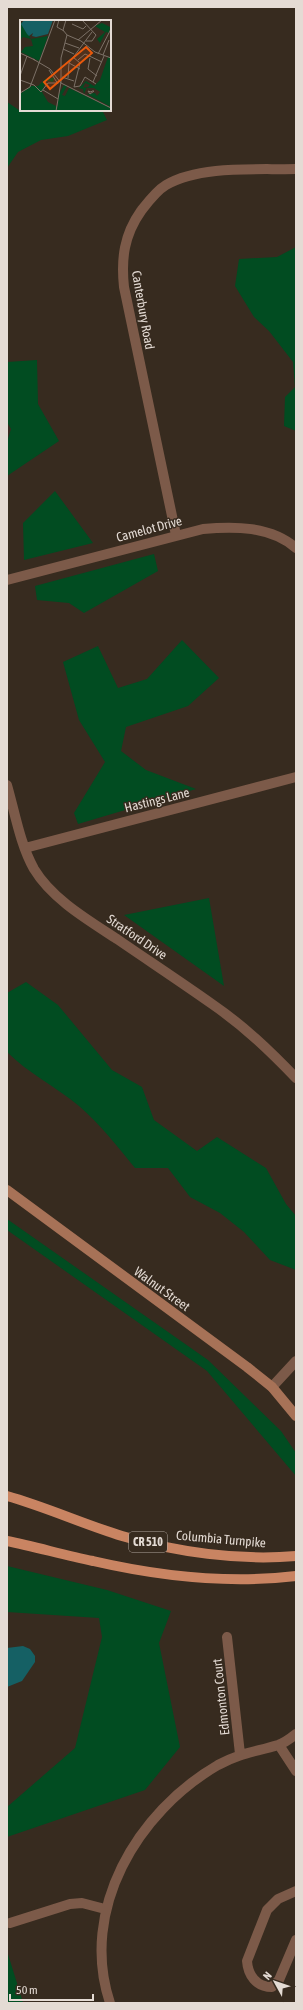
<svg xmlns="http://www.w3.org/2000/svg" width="303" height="2010" font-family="'Asap Condensed',sans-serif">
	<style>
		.green { fill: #014c21 }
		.water { fill: #156064 }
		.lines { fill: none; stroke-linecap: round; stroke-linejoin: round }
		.street { stroke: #7c5a49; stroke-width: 10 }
		.secondary { stroke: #a77257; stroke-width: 10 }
		.primary { stroke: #c98462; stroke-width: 10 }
		.labels { text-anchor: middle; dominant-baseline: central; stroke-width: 3; stroke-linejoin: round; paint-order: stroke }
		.shield { fill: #372b1f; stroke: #b0a69e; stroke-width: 1 }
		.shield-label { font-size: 12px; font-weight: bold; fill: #e4dbd4 }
		.street-label { font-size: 13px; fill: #e4dbd4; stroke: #372b1f }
		.inset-road { fill: none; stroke: #7c7167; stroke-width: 1 }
		.view { fill: #e8590c; fill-opacity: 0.15; stroke: #e8590c; stroke-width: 2 }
		.inset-edge { fill: none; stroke: #e4dbd4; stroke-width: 2 }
	</style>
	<rect width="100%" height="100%" fill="#372b1f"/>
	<path class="green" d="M 7,102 L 19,110 L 21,105 L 21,110 L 102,110 L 107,120 L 68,136 L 41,140 L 18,152 L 7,168 Z
		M 296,247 L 296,431 L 284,426 L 285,397 L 295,387 L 293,362 L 269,331 L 254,317 L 235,286 L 239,259 L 277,257 Z
		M 37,360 L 38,404 L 59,441 L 7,476 L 7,442 L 11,429 L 7,422 L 7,362 Z
		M 55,491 L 93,543 L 24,560 L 23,523 Z
		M 154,554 L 158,571 L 84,613 L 69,603 L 37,600 L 35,586 Z
		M 182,640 L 219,678 L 188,706 L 126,727 L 121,751 L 146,770 L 196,789 L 78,824 L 74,813 L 105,762 L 79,720 L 63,662 L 98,646 L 118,688 L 147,679 Z
		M 209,898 L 224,986 L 124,915 Z
		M 26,982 L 58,1005 L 112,1070 L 142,1087 L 154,1120 L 197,1151 L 217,1137 L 266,1168 L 286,1204 L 296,1216 L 296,1270 L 270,1260 L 244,1232 L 220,1213 L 190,1197 L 168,1168 L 135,1168 C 117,1146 100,1124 79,1106 C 56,1087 28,1073 7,1052 L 7,993 Z
		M 7,1219 L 208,1360 L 281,1431 L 296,1453 L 296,1476 L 207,1371 L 7,1230 Z
		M 7,1566 L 107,1590 L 171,1611 L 159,1643 L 180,1747 L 145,1790 L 7,1837 L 7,1807 L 75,1748 L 102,1637 L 99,1618 L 7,1612 Z
		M 7,1951 L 21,1996 L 23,2003 L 7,2003 Z"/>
	<path class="water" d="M 23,1646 L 30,1649 L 35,1656 L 35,1662 L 22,1681 L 7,1687 L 7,1648 Z"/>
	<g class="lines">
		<path class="street" d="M 176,535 L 124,287 C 121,259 124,235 141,211 C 148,202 156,191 166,185 C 200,165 257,170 296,169
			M 7,580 L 203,529 C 234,526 271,526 296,548
			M 7,785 C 15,813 20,844 34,869 C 52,899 88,920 117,939 C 149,961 181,982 212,1004 C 244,1026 269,1050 296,1078
			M 25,848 L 296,777
			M 272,1387 L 296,1361
			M 227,1637 L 240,1754
			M 279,1745 L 296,1771
			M 296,1891 L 278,1899 L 267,1910 L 247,1961 C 248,1975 256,1987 272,1987 L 279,1980 L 296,1940
			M 10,1923 L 70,1904 L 82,1903 L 105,1909
			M 110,2003 C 79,1910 137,1812 218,1765 C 240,1753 255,1752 278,1745 C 284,1743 291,1738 296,1734"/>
		<path class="secondary" d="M 7,1190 L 247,1367 L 272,1387 L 296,1416"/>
		<path class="primary" d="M 7,1496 C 46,1507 83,1524 122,1536 C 176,1552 239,1561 296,1556
			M 7,1541 C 36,1547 64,1555 93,1561 C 158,1576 229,1584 296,1576"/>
	</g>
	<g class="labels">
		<rect class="shield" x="129" y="1532" width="38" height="20" rx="3"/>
		<g class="shield-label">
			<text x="148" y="1542">CR 510</text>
		</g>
		<g class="street-label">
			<text transform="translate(143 310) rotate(80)">Canterbury Road</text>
			<text transform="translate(149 529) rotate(-15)">Camelot Drive</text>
			<text transform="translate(157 800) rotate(-14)">Hastings Lane</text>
			<text transform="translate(137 937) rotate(34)">Stratford Drive</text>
			<text transform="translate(162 1289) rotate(36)">Walnut Street</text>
			<text transform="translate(221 1539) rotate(5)">Columbia Turnpike</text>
			<text transform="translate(221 1697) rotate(-96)">Edmonton Court</text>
		</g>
	</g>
	<g transform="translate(20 20)">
		<rect width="91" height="91" fill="#372b1f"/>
		<path d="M 0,0 L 11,19 L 28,16 L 19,41 L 1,32 L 5,27 L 13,26 L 11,19 L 3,17 L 0,20 ZM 82,3 L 90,7 L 89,13 L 86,12 L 80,23 L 77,19 L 85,12 L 75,6 ZM 88,37 L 91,38 L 91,87 L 67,74 L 75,73 L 77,76 L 80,72 L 74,68 L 67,68 L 70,65 L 65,63 L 63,68 L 67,67 L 64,74 L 63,69 L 59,68 L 66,61 L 74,66 L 80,60 ZM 34,58 L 33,62 L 26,60 L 22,72 L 28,82 L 38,87 L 36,91 L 0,91 L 0,74 L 11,66 L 18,66 L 25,59 ZM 44,65 L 47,66 L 42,75 L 45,76 L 49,68 L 91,88 L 91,91 L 37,91 L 39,74 Z" fill="#014c21"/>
		<path d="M 4,0 L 33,0 L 28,14 L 16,17 L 12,16 L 13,13 L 9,16 L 7,14 L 1,4 Z" fill="#156064"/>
		<path class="inset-road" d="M 39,0 L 37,7 L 44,11M 46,0 L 43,10 L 47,15 L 61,21 L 75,32 L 91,38M 62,0 L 76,15 L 72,21 L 66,21M 52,4 L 63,9 L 66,6M 58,20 L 82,0M 45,23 L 59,28M 43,29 L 54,34M 0,33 L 15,40M 78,34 L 91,9M 83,35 L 89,20M 53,37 L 60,43 L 54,67M 70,38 L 68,49 L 77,56M 13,39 L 30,49 L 41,63 L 91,88M 58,40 L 65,34 L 82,42M 19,43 L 35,0M 49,43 L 60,49M 29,50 L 38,64M 0,56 L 7,36M 42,57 L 54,61M 48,58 L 49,43 L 72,12M 0,60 L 14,65 L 21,72 L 28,63 L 38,63M 41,62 L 41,38 L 47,15M 73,62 L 84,36M 54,67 L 60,66 L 65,57 L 76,64M 23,70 L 38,79M 68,71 L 71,72 L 72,71 L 74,71 L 70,74 ZM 0,73 L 10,67 L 19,43M 36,91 L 41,62"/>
		<path class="view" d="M 66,27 L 72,33 L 30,69 L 24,62 Z"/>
		<rect width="91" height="91" class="inset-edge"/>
	</g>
	<rect width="303" height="2010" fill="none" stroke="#e4dbd4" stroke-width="16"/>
	<g transform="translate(275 1982) rotate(310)" stroke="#372b1f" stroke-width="3" paint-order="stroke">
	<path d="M0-3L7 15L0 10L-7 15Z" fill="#e4dbd4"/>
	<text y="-6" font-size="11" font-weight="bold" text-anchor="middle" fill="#e4dbd4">N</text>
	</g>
	<path d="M10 1994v6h83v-6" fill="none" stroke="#e4dbd4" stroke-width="2"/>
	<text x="16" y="1994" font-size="12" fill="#e4dbd4" stroke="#372b1f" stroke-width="3" paint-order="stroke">50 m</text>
</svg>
